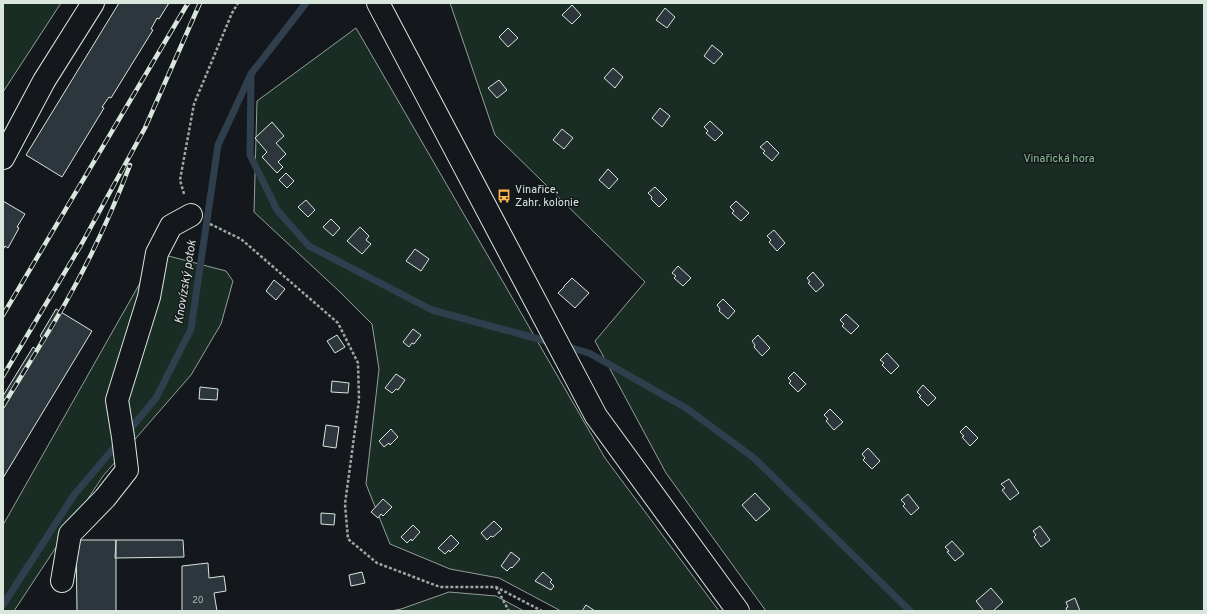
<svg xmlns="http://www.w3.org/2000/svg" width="1207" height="614" font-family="Overpass,sans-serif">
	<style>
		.green { fill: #1a2d24; stroke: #939e99 }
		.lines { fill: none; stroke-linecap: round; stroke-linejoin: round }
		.stream { stroke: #2f3f4d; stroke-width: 7 }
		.building { fill: #2c363c; stroke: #d8e6dc }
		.minor-casing { stroke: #d8e6dc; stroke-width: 24 }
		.major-casing { stroke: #d8e6dc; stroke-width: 24 }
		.path { stroke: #9da8a2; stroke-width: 2.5; stroke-dasharray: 3 2; stroke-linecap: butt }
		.minor { stroke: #14181c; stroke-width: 22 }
		.major { stroke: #14181c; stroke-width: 22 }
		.rail-casing { stroke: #d8e6dc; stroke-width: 4.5 }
		.rail { stroke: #14181c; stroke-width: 3; stroke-dasharray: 9; stroke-linecap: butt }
		.labels { text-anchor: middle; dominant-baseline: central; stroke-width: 3; stroke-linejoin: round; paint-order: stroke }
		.number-label { font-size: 9px; fill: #adbab4 }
		.park-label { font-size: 11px; fill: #8ac095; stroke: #14181c }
		.poi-label { font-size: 11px; fill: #d8e6dc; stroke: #14181c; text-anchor: start }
		.water-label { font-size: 12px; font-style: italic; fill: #d8e6dc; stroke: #14181c }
	</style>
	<rect width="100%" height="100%" fill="#14181c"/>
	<path class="green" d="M 3,3 L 61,3 L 3,92 Z
		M 450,3 L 1204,3 L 1204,611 L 766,611 L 666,473 L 595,341 L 645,282 L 495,135 Z
		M 356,28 L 605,458 L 719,611 L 561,611 L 499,578 L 450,569 L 390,544 L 366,484 L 379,369 L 372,324 L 340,292 L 254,212 L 257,101 Z
		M 157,253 L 226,271 L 233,281 L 221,324 L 191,375 L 103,476 L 14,611 L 3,611 L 3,525 Z
		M 449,592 L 496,596 L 524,611 L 391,611 L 401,609 Z"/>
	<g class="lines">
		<path class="stream" d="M 251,74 L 250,155 L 277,210 L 309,246 L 432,310 L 553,343
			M 565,346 L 589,353 L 686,408 L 754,458 L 910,611
			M 127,433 L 156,398 L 191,329 L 218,145 L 251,74 L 306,3
			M 3,605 L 74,495 L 119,442"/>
	</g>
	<path class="building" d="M 119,3 L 169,3 L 159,19 L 157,18 L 151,29 L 153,30 L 111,98 L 109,97 L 102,107 L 104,108 L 62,177 L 26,155 Z
		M 572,5 L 581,15 L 572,24 L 562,15 Z
		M 665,8 L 675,17 L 667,28 L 656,20 Z
		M 508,28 L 518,38 L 508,47 L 499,37 Z
		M 712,45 L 723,54 L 714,64 L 704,56 Z
		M 613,68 L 623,77 L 615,88 L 604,78 Z
		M 499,80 L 507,90 L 497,98 L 488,88 Z
		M 660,108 L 670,116 L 662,127 L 652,118 Z
		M 710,121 L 723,133 L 715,141 L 706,133 L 708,131 L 704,127 Z
		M 272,122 L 284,136 L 276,143 L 286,154 L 278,162 L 283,167 L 277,173 L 262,157 L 267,152 L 255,138 Z
		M 562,129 L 573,138 L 564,149 L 553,140 Z
		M 767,141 L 779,153 L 772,161 L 763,153 L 765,151 L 760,147 Z
		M 608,169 L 618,179 L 609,189 L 599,180 Z
		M 286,173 L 294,181 L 287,188 L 279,180 Z
		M 655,187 L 667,199 L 659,207 L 651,199 L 652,197 L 648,193 Z
		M 306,200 L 315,210 L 308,217 L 298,207 Z
		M 3,201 L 25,214 L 17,227 L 19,228 L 8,248 L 5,246 L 3,250 Z
		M 736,201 L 749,213 L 741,221 L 732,213 L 734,211 L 730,207 Z
		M 331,219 L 340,228 L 333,236 L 323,227 Z
		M 360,227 L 369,236 L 366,240 L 371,244 L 362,254 L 347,241 Z
		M 774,230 L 785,243 L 777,251 L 769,242 L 771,240 L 767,236 Z
		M 415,249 L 429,259 L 421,271 L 406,261 Z
		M 678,266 L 691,278 L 683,286 L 674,278 L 676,276 L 672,273 Z
		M 813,272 L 824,285 L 816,292 L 808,283 L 810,282 L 807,278 Z
		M 572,278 L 589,293 L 575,308 L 558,293 L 564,287 L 564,286 Z
		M 274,280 L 285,289 L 276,300 L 266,291 Z
		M 723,299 L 735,311 L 728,319 L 719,311 L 720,309 L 717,305 Z
		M 56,309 L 92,331 L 3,478 L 3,396 L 33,347 L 36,349 L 42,338 L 40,336 Z
		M 846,314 L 859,326 L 851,334 L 842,326 L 844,324 L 840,320 Z
		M 413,329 L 421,335 L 414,344 L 412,343 L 409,347 L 403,342 Z
		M 337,335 L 345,347 L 335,353 L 327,341 Z
		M 758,335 L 770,348 L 762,356 L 754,347 L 755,345 L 752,341 Z
		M 887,353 L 899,366 L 891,374 L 882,365 L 884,363 L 880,360 Z
		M 794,372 L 806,384 L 798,392 L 789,383 L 791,381 L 788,378 Z
		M 396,374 L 405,380 L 398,390 L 396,389 L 392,393 L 385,388 Z
		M 332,381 L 349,383 L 348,393 L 331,392 Z
		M 923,385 L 936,398 L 928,406 L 919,397 L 921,396 L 917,392 Z
		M 200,387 L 218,389 L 217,400 L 199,399 Z
		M 830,409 L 843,422 L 834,430 L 826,421 L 828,419 L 824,415 Z
		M 326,425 L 339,427 L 336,448 L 323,446 Z
		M 966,426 L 978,438 L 970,446 L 962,437 L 964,436 L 960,432 Z
		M 391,429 L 398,437 L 390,445 L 389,443 L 384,447 L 379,441 Z
		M 868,448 L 880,461 L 872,469 L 863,460 L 865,458 L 862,454 Z
		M 1009,479 L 1019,493 L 1010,500 L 1002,490 L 1005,488 L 1001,484 Z
		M 755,493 L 770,509 L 756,521 L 742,505 Z
		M 908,494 L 919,508 L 911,515 L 903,506 L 905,504 L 901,500 Z
		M 383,499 L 392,507 L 383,516 L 381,514 L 378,518 L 371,512 Z
		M 321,513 L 335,514 L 334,525 L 321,524 Z
		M 494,521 L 502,529 L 493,537 L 491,536 L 487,540 L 481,533 Z
		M 413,525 L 420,532 L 412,541 L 411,539 L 407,543 L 401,537 Z
		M 1040,526 L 1050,540 L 1041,547 L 1034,537 L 1036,535 L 1033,531 Z
		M 451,535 L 459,543 L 450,552 L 449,550 L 445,554 L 438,548 Z
		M 76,540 L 116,540 L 116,611 L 77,611 Z
		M 116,540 L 183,540 L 184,557 L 115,558 Z
		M 952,541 L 964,554 L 955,561 L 947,552 L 949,551 L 945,547 Z
		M 511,552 L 520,559 L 512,568 L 511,567 L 507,571 L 501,566 Z
		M 208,563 L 209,578 L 224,576 L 226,591 L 214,593 L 217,611 L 182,611 L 182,566 Z
		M 362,572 L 365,583 L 351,586 L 349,575 Z
		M 543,572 L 552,580 L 550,582 L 554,586 L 551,590 L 535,581 Z
		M 991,588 L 1003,602 L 993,611 L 984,611 L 976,601 Z
		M 1075,598 L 1080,611 L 1067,611 L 1066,608 L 1068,607 L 1066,602 Z
		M 586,605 L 595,611 L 582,611 Z"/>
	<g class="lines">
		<g class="minor-casing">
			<path id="minor" d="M 3,158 L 44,81 L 93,3
				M 62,581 L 70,534 L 105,498 L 127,470 L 123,437 L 117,400 L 149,297 L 157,253 L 171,226 L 191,215"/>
		</g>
		<g class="major-casing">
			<path id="major" d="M 378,3 L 596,416 L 738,611"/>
		</g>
		<path class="path" d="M 184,194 L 180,180 L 194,104 L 232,13 L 238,3
			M 210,224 L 241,239 L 338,323 L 358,363 L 359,400 L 345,504 L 348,539 L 377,563 L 440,587 L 496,587 L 542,611
			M 496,587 L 509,611"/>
		<use href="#minor" class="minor"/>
		<use href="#major" class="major"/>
		<g class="rail-casing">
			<path id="rail" d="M 3,315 L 188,3
				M 3,376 L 81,245 L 145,128 L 200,3
				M 3,406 C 24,371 46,337 66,302 C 91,258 112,212 130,165"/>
		</g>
		<use href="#rail" class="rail"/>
	</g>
	<defs>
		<g id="bus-bare" transform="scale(1.08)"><path d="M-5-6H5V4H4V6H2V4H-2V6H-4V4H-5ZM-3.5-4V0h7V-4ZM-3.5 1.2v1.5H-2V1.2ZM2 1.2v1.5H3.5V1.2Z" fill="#ffb74d" stroke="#14181c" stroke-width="2.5" paint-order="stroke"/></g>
	</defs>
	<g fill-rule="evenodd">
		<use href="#bus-bare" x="504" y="196"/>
	</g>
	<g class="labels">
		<g class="number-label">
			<text x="198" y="600">20</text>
		</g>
		<g class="park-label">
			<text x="1059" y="159">Vinařická hora</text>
		</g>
		<g class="poi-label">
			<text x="515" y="190">Vinařice,<tspan x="515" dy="13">Zahr. kolonie</tspan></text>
		</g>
		<g class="water-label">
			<text transform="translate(186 282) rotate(-81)">Knovízský potok</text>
		</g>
	</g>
	<rect width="1207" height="614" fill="none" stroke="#d8e6dc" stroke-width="8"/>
</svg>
